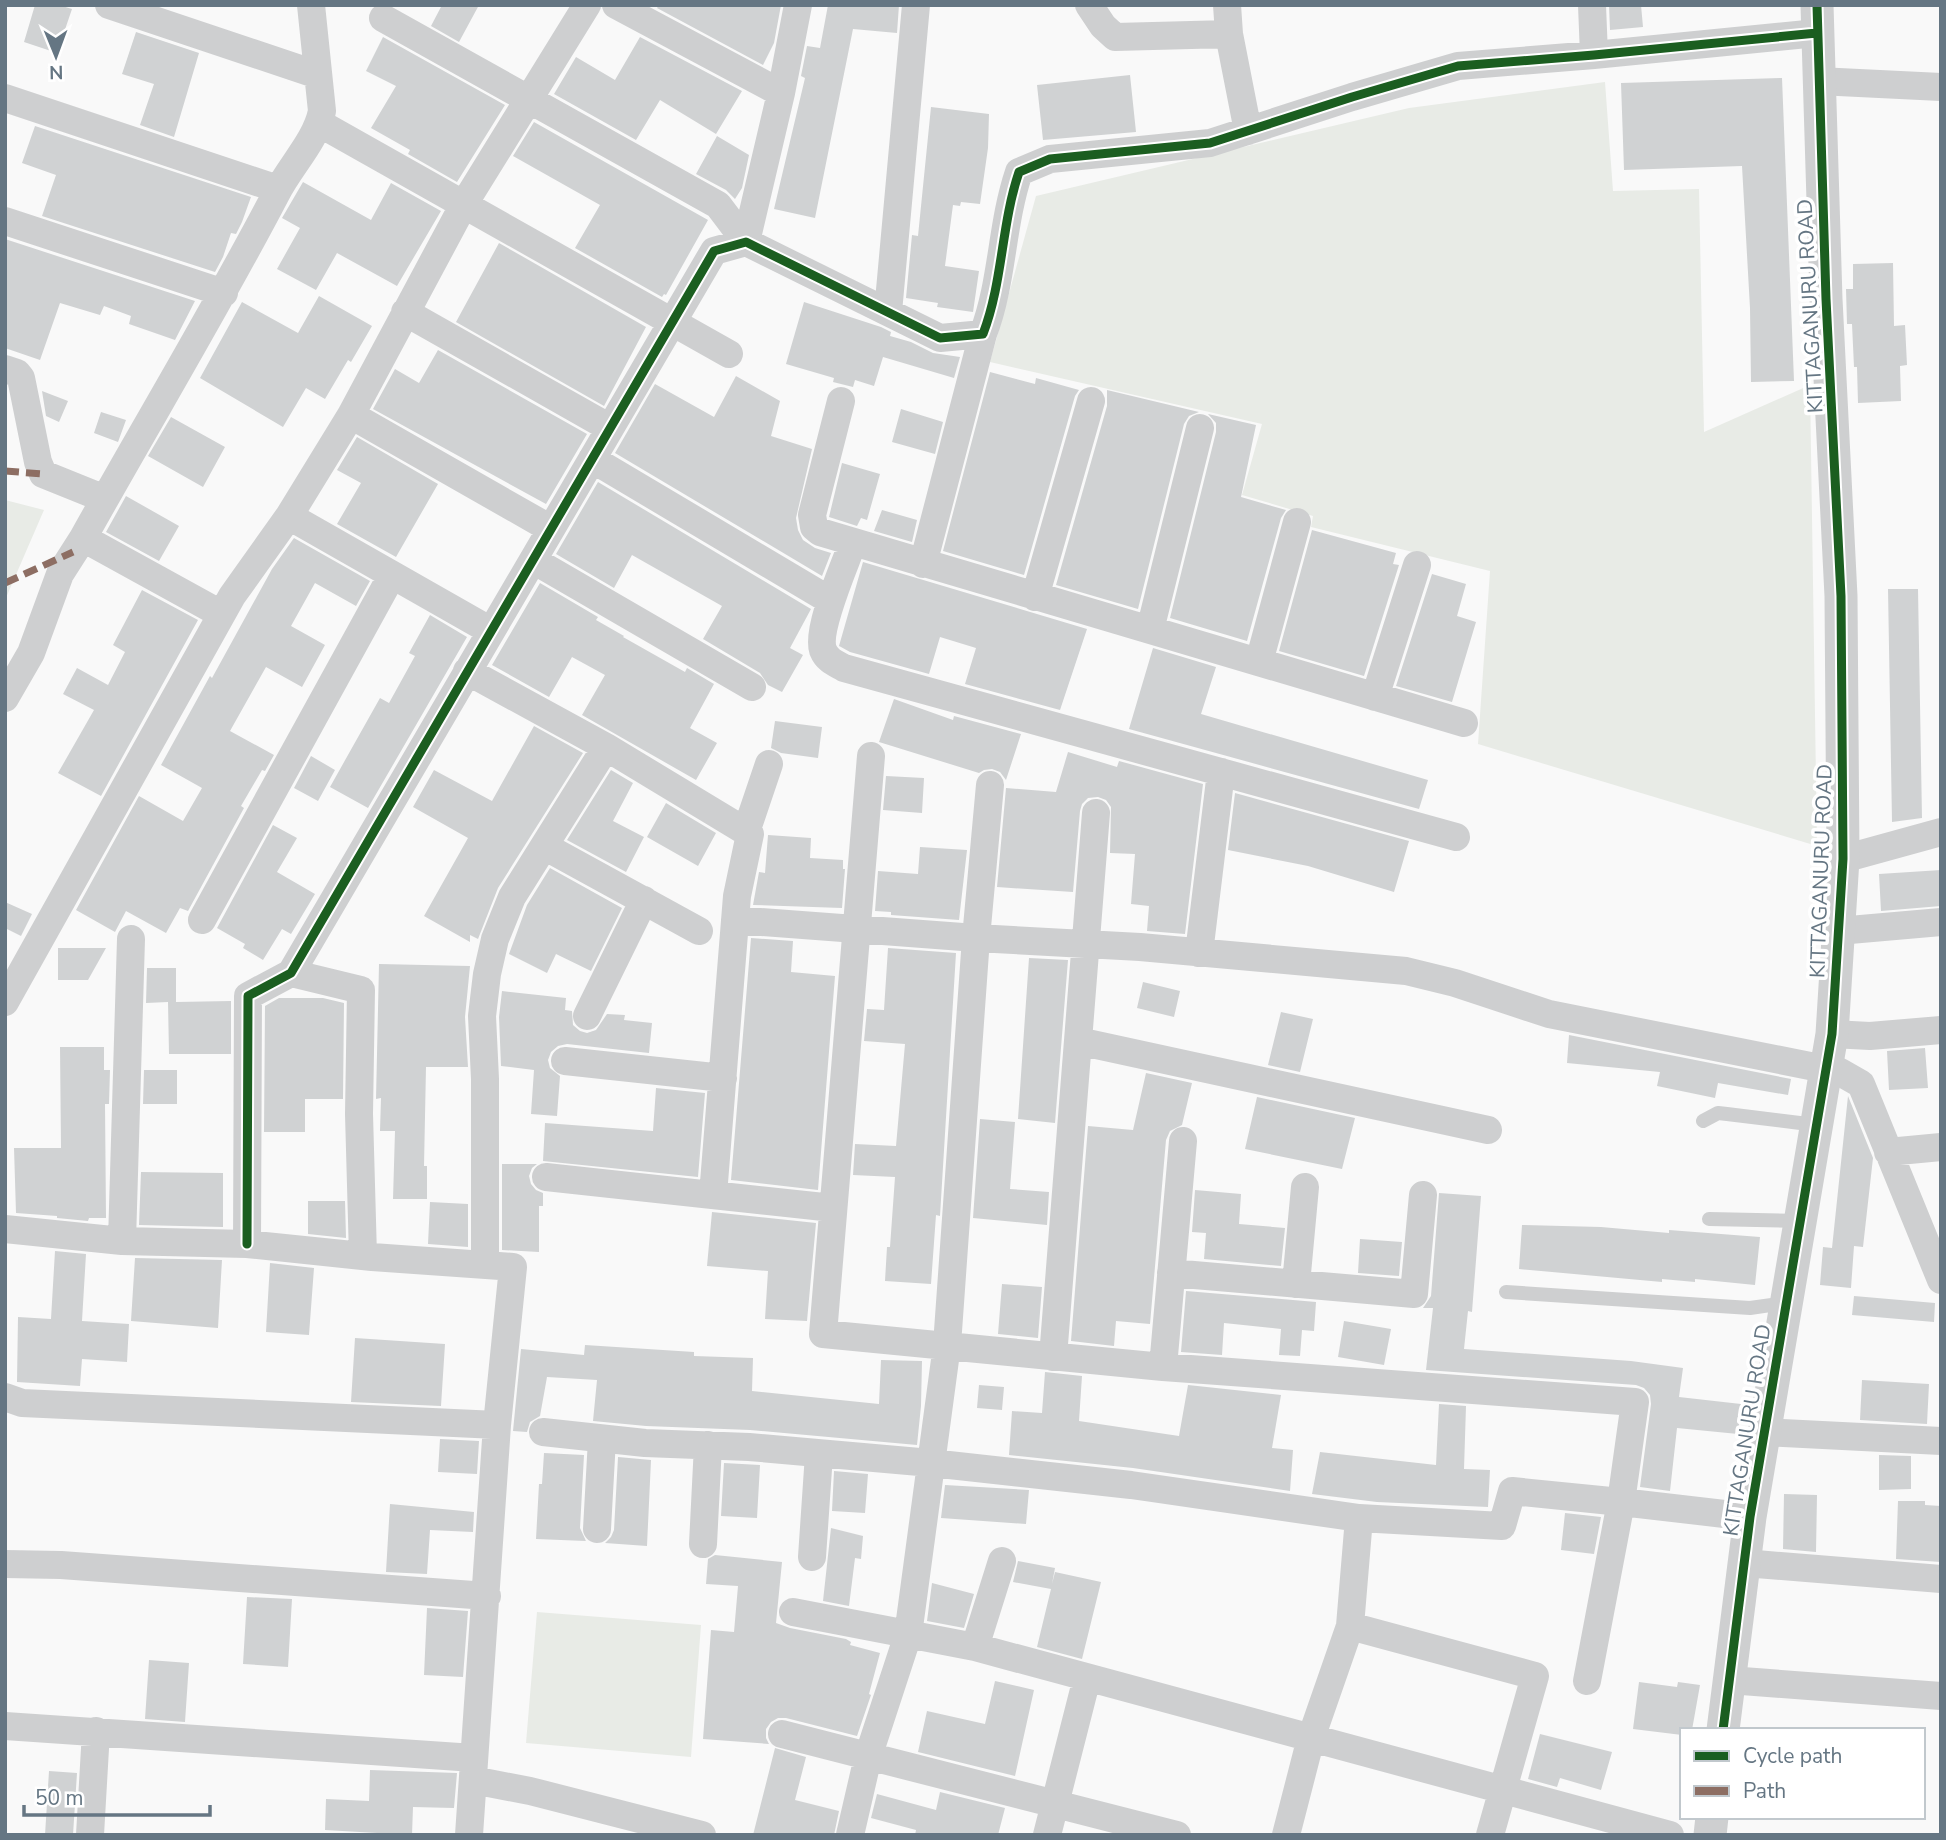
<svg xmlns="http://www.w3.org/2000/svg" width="1946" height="1840" font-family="'Nunito Sans',sans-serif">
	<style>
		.green { fill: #e8ebe6 }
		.building { fill: #d0d2d3 }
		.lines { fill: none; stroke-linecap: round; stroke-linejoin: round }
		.service { stroke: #cecfd0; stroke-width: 14 }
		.minor { stroke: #cecfd0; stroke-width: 28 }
		.tertiary { stroke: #cecfd0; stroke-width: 33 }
		.quiet { stroke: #8d6e63; stroke-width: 7; stroke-dasharray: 14 7; stroke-linecap: butt }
		.cycleway-casing { stroke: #fff; stroke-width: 13 }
		.cycleway { stroke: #1b5e20; stroke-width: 9 }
		.labels { text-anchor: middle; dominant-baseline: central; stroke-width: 7; stroke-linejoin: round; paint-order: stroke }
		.street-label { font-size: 21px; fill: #657683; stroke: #fff }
	</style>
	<rect width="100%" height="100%" fill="#f9f9f9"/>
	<path class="green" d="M 1605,82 L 1613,191 L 1699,189 L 1704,432 L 1810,385 L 1817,846 L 1478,744 L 1490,571 L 1311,527 L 1313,516 L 1242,495 L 1262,424 L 990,362 L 1036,196 L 1409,108 Z
		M 5,500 L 44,510 L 5,600 Z
		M 537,1612 L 701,1625 L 691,1757 L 526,1743 Z"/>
	<path class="building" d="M 35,5 L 59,5 L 72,9 L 57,53 L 24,42 Z
		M 442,5 L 479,5 L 459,42 L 431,26 Z
		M 659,5 L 781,5 L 774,43 L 763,65 L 657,8 Z
		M 828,5 L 899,5 L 897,33 L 853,29 L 815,218 L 774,209 L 805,78 L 801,76 L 807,46 L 820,48 Z
		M 1609,5 L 1641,5 L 1643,27 L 1610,30 Z
		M 136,32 L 199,53 L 174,137 L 140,125 L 154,84 L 122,74 Z
		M 383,37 L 505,105 L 457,182 L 408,154 L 410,150 L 371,128 L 396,86 L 366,71 Z
		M 640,37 L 742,91 L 716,134 L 660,100 L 636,140 L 554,94 L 576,57 L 615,80 Z
		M 1130,75 L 1136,132 L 1043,140 L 1037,85 Z
		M 1782,78 L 1794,381 L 1751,382 L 1750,308 L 1742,166 L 1624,170 L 1621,83 Z
		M 931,107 L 989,114 L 988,148 L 980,204 L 961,202 L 960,206 L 953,205 L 945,266 L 979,271 L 973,312 L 937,307 L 938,303 L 906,298 L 912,235 L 918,236 Z
		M 534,122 L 708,220 L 666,295 L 664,294 L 662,297 L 575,248 L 600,205 L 513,156 Z
		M 35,126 L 251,197 L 242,222 L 236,234 L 231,233 L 223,257 L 215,272 L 42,216 L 56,175 L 22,163 Z
		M 717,136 L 749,155 L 742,188 L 735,199 L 726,190 L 696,174 Z
		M 303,182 L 371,220 L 391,183 L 441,211 L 397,286 L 337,253 L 316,290 L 277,269 L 300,228 L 282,218 Z
		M 5,239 L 195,301 L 175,340 L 129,324 L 131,316 L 104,306 L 100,315 L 60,303 L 40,360 L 5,348 Z
		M 499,243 L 646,327 L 604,406 L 456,322 Z
		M 1893,263 L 1894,326 L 1905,325 L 1907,365 L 1900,366 L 1901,401 L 1858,403 L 1857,367 L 1854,367 L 1852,324 L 1847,324 L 1846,289 L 1853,289 L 1853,264 Z
		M 319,296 L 372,326 L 351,362 L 348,360 L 325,399 L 306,388 L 283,427 L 200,378 L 242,302 L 298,333 Z
		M 804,302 L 881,327 L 891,332 L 890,336 L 911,342 L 933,353 L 960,357 L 954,378 L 883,357 L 874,386 L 855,380 L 853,387 L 833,382 L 834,378 L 786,364 Z
		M 438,350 L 587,434 L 546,504 L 373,409 L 395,369 L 419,383 Z
		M 990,372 L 1035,384 L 1036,378 L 1079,390 L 1075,396 L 1024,575 L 943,551 Z
		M 736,376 L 780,401 L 771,436 L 812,449 L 796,518 L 798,530 L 803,540 L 815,548 L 831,553 L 822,576 L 615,453 L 655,384 L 714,417 Z
		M 1107,390 L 1199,412 L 1189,416 L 1184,424 L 1138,609 L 1056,585 L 1107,406 Z
		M 42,391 L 68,401 L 59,422 L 46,416 Z
		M 901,409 L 943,422 L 935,454 L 892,442 Z
		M 101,412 L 126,420 L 118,442 L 94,433 Z
		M 1208,414 L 1256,425 L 1241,497 L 1286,510 L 1281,518 L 1247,641 L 1170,618 L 1216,432 L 1216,423 Z
		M 171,417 L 225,447 L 203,487 L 148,456 Z
		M 357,437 L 438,484 L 396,557 L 337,524 L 361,483 L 337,470 Z
		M 842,463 L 880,474 L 867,520 L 861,518 L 857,526 L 829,517 Z
		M 598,482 L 811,609 L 790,648 L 803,655 L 782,692 L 768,685 L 760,673 L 703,639 L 722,606 L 632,555 L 614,588 L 556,554 Z
		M 126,496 L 179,526 L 159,561 L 106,532 Z
		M 882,510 L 917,520 L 912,542 L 874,531 Z
		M 1312,530 L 1396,553 L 1393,564 L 1399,565 L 1364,676 L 1279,651 Z
		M 294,538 L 370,581 L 356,606 L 315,583 L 291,626 L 325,645 L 302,687 L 266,667 L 230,731 L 274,755 L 265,771 L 262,770 L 241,806 L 244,808 L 188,911 L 180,908 L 166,933 L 126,911 L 115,932 L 76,910 L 139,796 L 183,821 L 202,788 L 161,765 L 210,676 L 212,678 L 272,569 Z
		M 863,562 L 1087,629 L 1060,710 L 965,684 L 976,648 L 940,637 L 929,674 L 850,652 L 841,647 L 839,646 Z
		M 1432,574 L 1466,584 L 1457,616 L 1476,622 L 1452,702 L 1396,686 Z
		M 540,583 L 598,617 L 596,620 L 624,636 L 623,637 L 685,672 L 687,668 L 714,684 L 690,728 L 717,743 L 696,780 L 582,715 L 605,675 L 572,657 L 549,697 L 492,665 Z
		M 1888,589 L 1918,589 L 1922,818 L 1892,822 Z
		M 142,590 L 198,620 L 101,796 L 58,773 L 94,710 L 63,694 L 77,668 L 108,685 L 125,652 L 113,645 Z
		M 430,615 L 467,637 L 368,808 L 330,787 L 380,698 L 389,703 L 415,656 L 409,653 Z
		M 1153,648 L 1216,667 L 1201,714 L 1428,780 L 1419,809 L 1129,729 Z
		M 894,699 L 953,720 L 954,716 L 1021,734 L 1006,780 L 1000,772 L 992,769 L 984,770 L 979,773 L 879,742 Z
		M 775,721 L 822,727 L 818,758 L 781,753 L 771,748 Z
		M 534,726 L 583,753 L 498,888 L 478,939 L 470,935 L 470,942 L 424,916 L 468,838 L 413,807 L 434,770 L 492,801 Z
		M 1068,752 L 1117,767 L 1119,761 L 1203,784 L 1185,934 L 1147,931 L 1149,906 L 1131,904 L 1135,854 L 1110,853 L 1111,807 L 1106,800 L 1098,797 L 1088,798 L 1082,804 L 1080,811 L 1073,892 L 997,887 L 1006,788 L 1056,792 Z
		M 311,756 L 335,770 L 318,801 L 294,788 Z
		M 611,770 L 633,783 L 613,821 L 644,837 L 626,872 L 567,840 Z
		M 886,776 L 924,778 L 922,813 L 883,810 Z
		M 1235,793 L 1409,841 L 1394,892 L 1308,866 L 1228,850 Z
		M 666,803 L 716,833 L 698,866 L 647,837 Z
		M 273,825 L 297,838 L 277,872 L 315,894 L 291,934 L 282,929 L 263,960 L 243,948 L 245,944 L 217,928 Z
		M 768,835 L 811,838 L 810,858 L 843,860 L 843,869 L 845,869 L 842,908 L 753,905 L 759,872 L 765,873 Z
		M 920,847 L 967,850 L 959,920 L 891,915 L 891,912 L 875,911 L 878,871 L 918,874 Z
		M 550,868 L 622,908 L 591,971 L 556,954 L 547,973 L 509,954 L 527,905 Z
		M 1941,870 L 1941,906 L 1881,911 L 1879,874 Z
		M 5,902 L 32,914 L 21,936 L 5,928 Z
		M 751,938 L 793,941 L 791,972 L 835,976 L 818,1190 L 731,1180 Z
		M 58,948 L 106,948 L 88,980 L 58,980 Z
		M 888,948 L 956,953 L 940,1216 L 936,1215 L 931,1284 L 885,1281 L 887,1247 L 890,1247 L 895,1177 L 853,1175 L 855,1144 L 896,1146 L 905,1044 L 864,1041 L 867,1009 L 884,1010 Z
		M 1029,958 L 1068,960 L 1055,1123 L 1018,1119 Z
		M 379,964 L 470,966 L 465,1017 L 468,1067 L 426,1067 L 424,1166 L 427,1166 L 427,1199 L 393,1199 L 395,1131 L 380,1131 L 381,1098 L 376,1099 Z
		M 147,968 L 176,968 L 176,1002 L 231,1001 L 231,1054 L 169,1054 L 168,1002 L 146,1003 Z
		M 1143,982 L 1180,991 L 1174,1017 L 1137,1008 Z
		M 502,991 L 566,998 L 565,1010 L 572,1011 L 573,1025 L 580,1031 L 587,1033 L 596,1030 L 607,1014 L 625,1015 L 624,1020 L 652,1023 L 649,1053 L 567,1044 L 558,1046 L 551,1052 L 548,1060 L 550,1068 L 560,1076 L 557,1116 L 531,1114 L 534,1070 L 501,1066 L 499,1017 Z
		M 279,998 L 323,998 L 344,1003 L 343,1099 L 305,1099 L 305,1132 L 264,1132 L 265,1006 Z
		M 1281,1012 L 1313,1019 L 1300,1072 L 1268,1065 Z
		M 1569,1035 L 1791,1079 L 1788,1095 L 1718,1083 L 1715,1098 L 1657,1086 L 1660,1072 L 1567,1063 Z
		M 60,1047 L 104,1047 L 104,1070 L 110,1070 L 109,1104 L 105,1104 L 106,1218 L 89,1218 L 88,1221 L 57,1218 L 57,1216 L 16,1213 L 14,1148 L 61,1148 Z
		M 1925,1048 L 1928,1088 L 1889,1090 L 1887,1051 Z
		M 144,1070 L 177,1070 L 177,1104 L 143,1104 Z
		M 1146,1073 L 1192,1083 L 1182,1125 L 1170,1131 L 1166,1140 L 1150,1324 L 1116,1321 L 1114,1346 L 1071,1341 L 1088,1126 L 1133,1130 Z
		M 656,1088 L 705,1093 L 698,1177 L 543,1161 L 545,1123 L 653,1131 Z
		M 1848,1096 L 1873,1158 L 1863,1247 L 1854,1246 L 1851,1288 L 1820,1285 L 1823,1247 L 1832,1248 Z
		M 1257,1097 L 1355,1118 L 1342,1169 L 1245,1149 Z
		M 980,1119 L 1015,1122 L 1010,1189 L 1049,1192 L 1047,1225 L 973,1218 Z
		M 502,1164 L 537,1164 L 532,1168 L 529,1176 L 531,1184 L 536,1190 L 543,1193 L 543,1206 L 539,1206 L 539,1252 L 502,1250 Z
		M 141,1172 L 223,1173 L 223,1227 L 139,1225 Z
		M 1195,1190 L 1241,1194 L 1239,1224 L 1285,1228 L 1281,1266 L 1204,1259 L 1206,1233 L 1192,1232 Z
		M 1439,1193 L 1481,1196 L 1472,1312 L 1468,1311 L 1464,1349 L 1631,1361 L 1683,1368 L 1679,1397 L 1741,1404 L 1738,1434 L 1677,1428 L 1670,1491 L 1640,1487 L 1651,1404 L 1650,1395 L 1644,1388 L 1636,1385 L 1426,1370 L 1433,1308 L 1423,1308 L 1431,1296 Z
		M 308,1201 L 345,1201 L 346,1238 L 308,1234 Z
		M 430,1202 L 468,1204 L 468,1247 L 428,1244 Z
		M 712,1212 L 816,1223 L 807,1321 L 765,1319 L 768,1271 L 707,1266 Z
		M 1522,1225 L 1601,1227 L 1669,1233 L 1669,1230 L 1760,1237 L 1755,1285 L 1695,1279 L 1695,1282 L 1662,1279 L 1662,1282 L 1519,1269 Z
		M 1360,1239 L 1402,1242 L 1399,1276 L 1358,1273 Z
		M 55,1251 L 86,1254 L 82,1321 L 129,1324 L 127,1362 L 82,1359 L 80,1386 L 17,1382 L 18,1317 L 51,1319 Z
		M 135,1258 L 222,1260 L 218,1328 L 131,1321 Z
		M 270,1263 L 314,1268 L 309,1335 L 266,1332 Z
		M 1002,1284 L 1042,1287 L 1038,1338 L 998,1334 Z
		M 1186,1291 L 1316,1302 L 1314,1331 L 1302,1330 L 1300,1356 L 1279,1355 L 1281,1329 L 1224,1323 L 1222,1355 L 1181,1352 Z
		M 1854,1296 L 1935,1303 L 1934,1322 L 1852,1315 Z
		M 1344,1321 L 1391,1329 L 1384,1365 L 1338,1357 Z
		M 355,1338 L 445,1344 L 441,1406 L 351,1402 Z
		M 585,1345 L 694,1352 L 694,1356 L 753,1358 L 752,1391 L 879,1404 L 881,1360 L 922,1361 L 921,1406 L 917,1445 L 750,1430 L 646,1426 L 593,1421 L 597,1380 L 547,1377 L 540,1416 L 530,1422 L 527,1432 L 513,1431 L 521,1349 L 584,1355 Z
		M 1045,1372 L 1082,1376 L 1079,1421 L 1179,1436 L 1188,1385 L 1281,1395 L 1272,1448 L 1293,1450 L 1290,1491 L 1133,1468 L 1009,1455 L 1012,1411 L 1042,1413 Z
		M 1862,1380 L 1929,1384 L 1927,1424 L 1860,1420 Z
		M 979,1385 L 1004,1387 L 1002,1410 L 977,1408 Z
		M 1439,1404 L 1466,1406 L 1464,1469 L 1490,1470 L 1488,1507 L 1377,1502 L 1312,1494 L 1320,1452 L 1436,1465 Z
		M 440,1439 L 479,1441 L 477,1474 L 438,1472 Z
		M 544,1453 L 584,1455 L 580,1528 L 586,1541 L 536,1539 L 539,1484 L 542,1484 Z
		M 1879,1455 L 1911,1456 L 1911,1489 L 1879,1490 Z
		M 618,1457 L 651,1460 L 647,1546 L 605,1543 L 611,1537 L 614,1530 Z
		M 724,1463 L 760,1465 L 757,1518 L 721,1516 Z
		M 834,1471 L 868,1474 L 865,1513 L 832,1511 Z
		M 945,1485 L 1029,1490 L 1026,1524 L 941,1518 Z
		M 1784,1494 L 1817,1495 L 1816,1552 L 1783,1549 Z
		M 1898,1501 L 1925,1501 L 1925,1505 L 1941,1506 L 1941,1562 L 1896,1559 Z
		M 390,1504 L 474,1512 L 473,1532 L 430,1530 L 427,1574 L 386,1572 Z
		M 1565,1513 L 1601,1517 L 1594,1554 L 1561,1550 Z
		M 831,1528 L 863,1536 L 861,1559 L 855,1558 L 849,1606 L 823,1601 Z
		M 715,1555 L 782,1562 L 776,1623 L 790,1628 L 846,1639 L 851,1642 L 850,1645 L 880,1653 L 869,1694 L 871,1695 L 857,1736 L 786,1718 L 778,1718 L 771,1722 L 766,1729 L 766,1738 L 769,1744 L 703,1739 L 711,1630 L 734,1632 L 738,1586 L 706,1584 L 708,1559 Z
		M 1018,1561 L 1055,1568 L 1052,1584 L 1055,1572 L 1101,1582 L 1082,1659 L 1037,1647 L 1051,1589 L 1013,1582 Z
		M 932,1583 L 974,1594 L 964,1628 L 927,1621 Z
		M 247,1597 L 292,1599 L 288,1667 L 243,1664 Z
		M 427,1608 L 468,1611 L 463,1677 L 424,1675 Z
		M 149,1660 L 189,1663 L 185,1722 L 145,1719 Z
		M 995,1681 L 1034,1690 L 1015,1776 L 918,1752 L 927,1711 L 985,1724 Z
		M 1639,1682 L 1677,1687 L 1678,1682 L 1700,1685 L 1692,1730 L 1682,1730 L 1682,1735 L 1633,1729 Z
		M 1540,1734 L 1612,1752 L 1601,1790 L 1560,1778 L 1557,1787 L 1528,1779 Z
		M 775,1748 L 806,1757 L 795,1800 L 839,1811 L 834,1835 L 753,1835 Z
		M 370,1770 L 457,1773 L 454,1808 L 413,1807 L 412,1835 L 325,1830 L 326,1799 L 369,1801 Z
		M 49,1771 L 77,1773 L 73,1835 L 45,1835 Z
		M 940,1792 L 1005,1808 L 998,1835 L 915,1835 L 916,1830 L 871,1818 L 877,1794 L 936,1810 Z"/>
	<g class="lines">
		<path class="service" d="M 1703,1121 L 1718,1113 L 1727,1114 L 1816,1125
			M 1709,1219 L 1799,1221
			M 1506,1292 L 1750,1308 L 1785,1303"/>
		<path class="minor" d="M 109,5 L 318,75
			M 616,5 L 781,93
			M 1089,5 L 1103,26 L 1115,37 L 1229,34
			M 1227,5 L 1229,34 L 1248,131
			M 1592,5 L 1594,55
			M 383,18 L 718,205 L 746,242
			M 1818,81 L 1941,87
			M 5,98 L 278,189
			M 319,123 L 729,354
			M 5,221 L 224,293
			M 746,242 L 781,93 L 798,5
			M 405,312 L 610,428
			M 888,312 L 916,5
			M 5,369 L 17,373 L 21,378 L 38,462 L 43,474 L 105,499
			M 841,401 L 812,515 L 814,527 L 820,532 L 1464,723
			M 351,415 L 551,529
			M 592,459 L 831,601
			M 289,516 L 491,631
			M 853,542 C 845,565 816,629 823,650 C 827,660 835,663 844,668 L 1456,837
			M 533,560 L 752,687
			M 923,564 L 983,334
			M 1035,597 L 1091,401
			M 221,614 L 83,538 C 147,423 215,311 276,194 C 290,166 316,141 322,111 L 311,5
			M 1150,630 L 1200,428
			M 1259,662 L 1297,522
			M 467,671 L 606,747 L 512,897 L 495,939 L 487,974 L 482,1016 L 485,1079 L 485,1265
			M 1375,697 L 1417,565
			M 5,698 L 31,653 L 60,574 L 83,538
			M 606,747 L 750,834 L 737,896 L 713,1195
			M 871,756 L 823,1334 L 1163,1367 L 1635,1402 L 1621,1502 L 1750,1517
			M 746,832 L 769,764
			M 544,846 L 699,931
			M 1843,859 L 1941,832
			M 202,920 L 392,575
			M 735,920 L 976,938 L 1140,947 L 1406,971 L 1455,983 L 1549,1014 L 1840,1072 L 1861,1084 L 1941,1280
			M 1838,931 L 1941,922
			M 1199,953 L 1221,772
			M 291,973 L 361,990 L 359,1114 L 363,1256
			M 5,1002 L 232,596 L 289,516 L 351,415 L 464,204 L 587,5
			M 587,1016 L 644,900
			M 1832,1034 L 1870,1036 L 1941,1030
			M 1078,1041 L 1488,1130
			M 565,1061 L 723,1078
			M 1888,1152 L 1941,1147
			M 546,1177 L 833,1208
			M 5,1229 L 122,1241 L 247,1244 L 372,1257 L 513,1267 L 497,1425 L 469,1835
			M 122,1241 L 131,939
			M 247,1244 L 248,996 L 291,973 L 714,251 L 746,242 L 940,338 L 983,334 C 1003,282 1001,225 1019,172 L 1050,159 L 1210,143 L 1352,97 L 1458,66 L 1594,55 L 1817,33
			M 1171,1273 L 1414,1294 L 1423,1195
			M 1296,1284 L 1305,1187
			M 1053,1357 L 1096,813
			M 1163,1367 L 1183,1141
			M 5,1397 L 22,1403 L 497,1425
			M 543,1432 L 645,1443 L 749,1447 L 931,1463 L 1131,1485 L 1359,1518
			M 1763,1432 L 1941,1441
			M 597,1529 L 602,1439
			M 703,1544 L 708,1445
			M 812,1557 L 819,1454
			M 1744,1563 L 1941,1579
			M 5,1564 L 61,1565 L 487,1596
			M 793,1612 L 975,1647 L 1670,1835
			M 1350,1626 L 1535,1676 L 1490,1835
			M 975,1647 L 1002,1561
			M 1729,1680 L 1941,1696
			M 5,1726 L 474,1758
			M 782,1734 L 1177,1835
			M 473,1780 L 530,1791 L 702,1835
			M 90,1835 L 96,1731
			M 850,1835 L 868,1757 L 908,1635 L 947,1345 L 976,938 L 990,785
			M 1047,1835 L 1087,1678
			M 1286,1835 L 1311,1738 L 1350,1626 L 1359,1518 L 1502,1526 L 1512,1491 L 1621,1502 L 1587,1681"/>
		<path class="tertiary" d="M 1723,1730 L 1750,1517 L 1832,1034 L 1843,859 L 1841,596 L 1826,299 L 1817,5
			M 1710,1835 L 1712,1817"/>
		<path class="quiet" d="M 5,471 L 43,474
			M 5,583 L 73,552"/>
		<g class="cycleway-casing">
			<path id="cycleway" d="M 247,1244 L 248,996 L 291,973 L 714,251 L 746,242 L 940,338 L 983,334 C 1003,282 1001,225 1019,172 L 1050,159 L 1210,143 L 1352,97 L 1458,66 L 1594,55 L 1817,33
				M 1723,1730 L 1750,1517 L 1832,1034 L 1843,859 L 1841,596 L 1826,299 L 1817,5"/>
		</g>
		<use href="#cycleway" class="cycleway"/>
	</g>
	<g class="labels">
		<g class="street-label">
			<text transform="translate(1810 306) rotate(-93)">KITTAGANURU ROAD</text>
			<text transform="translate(1821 871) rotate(-88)">KITTAGANURU ROAD</text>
			<text transform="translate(1747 1430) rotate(-81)">KITTAGANURU ROAD</text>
		</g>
	</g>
	<rect width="1946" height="1840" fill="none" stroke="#657683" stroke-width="14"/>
	<rect x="1680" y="1728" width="245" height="91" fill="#ffffff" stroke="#c1c8cd" stroke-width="2"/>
	<rect x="1694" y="1751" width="35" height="10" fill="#1b5e20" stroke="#c1c8cd" stroke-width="2"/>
	<text x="1743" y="1763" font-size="21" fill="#657683">Cycle path</text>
	<rect x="1694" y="1786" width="35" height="10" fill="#8d6e63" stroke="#c1c8cd" stroke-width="2"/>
	<text x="1743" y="1798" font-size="21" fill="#657683">Path</text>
	<g transform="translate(56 56) rotate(179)" stroke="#ffffff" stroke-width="5" paint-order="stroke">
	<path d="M0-5L12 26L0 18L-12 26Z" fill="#657683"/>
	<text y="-10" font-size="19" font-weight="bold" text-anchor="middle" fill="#657683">N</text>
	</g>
	<path d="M24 1805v10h186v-10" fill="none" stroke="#657683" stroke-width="3.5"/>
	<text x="35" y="1805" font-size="21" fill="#657683" stroke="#ffffff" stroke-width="5" paint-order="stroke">50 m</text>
</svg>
